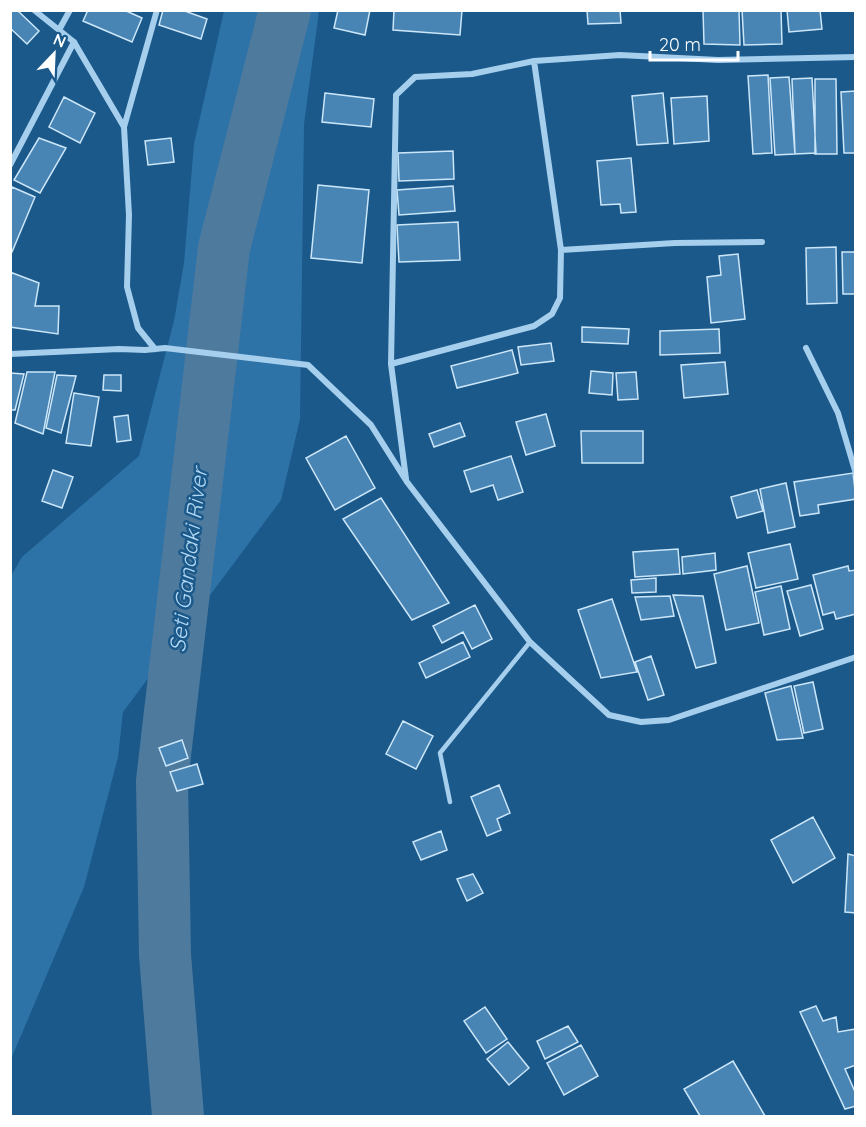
<svg xmlns="http://www.w3.org/2000/svg" width="866" height="1127" font-family="Quicksand,sans-serif">
	<style>
		.green { fill: #2e73a8 }
		.lines { fill: none; stroke-linecap: round; stroke-linejoin: round }
		.river { stroke: #4e7a9e; stroke-width: 52 }
		.building { fill: #4885b4; stroke: #cce6f9; stroke-width: 1.5 }
		.lane { stroke: #a6ceed; stroke-width: 4.5 }
		.street { stroke: #a6ceed; stroke-width: 6 }
		.labels { text-anchor: middle; dominant-baseline: central; stroke-width: 5; stroke-linejoin: round; paint-order: stroke }
		.water-label { font-size: 22px; font-style: italic; fill: #b2d8f4; stroke: #1b598a }
	</style>
	<rect width="100%" height="100%" fill="#1b598a"/>
	<path class="green" d="M 224,11 L 319,11 L 304,124 L 300,419 L 281,500 L 123,712 L 118,757 L 84,887 L 11,1059 L 11,576 L 22,557 L 139,456 L 174,321 L 184,263 L 194,144 Z"/>
	<g class="lines">
		<path class="river" d="M 178,1116 L 165,955 L 162,781 L 224,248 L 285,10"/>
	</g>
	<path class="building" d="M 10,10 L 17,10 L 39,31 L 27,44 L 10,28 Z
		M 88,10 L 124,10 L 142,18 L 132,42 L 83,21 Z
		M 163,10 L 182,10 L 207,19 L 201,39 L 159,25 Z
		M 338,10 L 370,10 L 365,35 L 334,28 Z
		M 394,10 L 462,10 L 460,35 L 393,30 Z
		M 587,10 L 620,10 L 621,23 L 588,24 Z
		M 703,10 L 739,10 L 740,45 L 704,44 Z
		M 742,10 L 781,10 L 782,44 L 744,45 Z
		M 787,10 L 820,10 L 822,29 L 789,32 Z
		M 768,75 L 772,153 L 753,154 L 748,76 Z
		M 789,77 L 795,154 L 775,155 L 770,78 Z
		M 812,78 L 816,153 L 795,154 L 792,79 Z
		M 815,79 L 836,79 L 837,154 L 815,154 Z
		M 856,91 L 856,153 L 844,153 L 841,92 Z
		M 325,93 L 374,99 L 371,127 L 322,122 Z
		M 663,93 L 668,143 L 637,145 L 632,96 Z
		M 707,96 L 709,141 L 674,144 L 671,98 Z
		M 64,97 L 95,113 L 80,143 L 49,127 Z
		M 39,138 L 66,148 L 40,193 L 14,180 Z
		M 171,138 L 174,162 L 148,165 L 145,141 Z
		M 453,151 L 454,179 L 399,181 L 398,153 Z
		M 631,158 L 636,212 L 621,213 L 620,204 L 601,205 L 597,161 Z
		M 318,185 L 369,190 L 362,263 L 311,258 Z
		M 453,186 L 455,211 L 399,215 L 397,190 Z
		M 12,187 L 35,197 L 12,252 L 10,252 L 10,191 Z
		M 458,222 L 460,260 L 399,262 L 397,225 Z
		M 836,247 L 837,303 L 807,304 L 806,248 Z
		M 842,252 L 856,252 L 856,294 L 843,294 Z
		M 738,254 L 745,319 L 711,323 L 707,277 L 721,275 L 719,256 Z
		M 10,272 L 39,283 L 35,306 L 59,306 L 58,334 L 10,327 Z
		M 582,327 L 629,329 L 628,344 L 582,342 Z
		M 719,329 L 720,353 L 660,355 L 660,331 Z
		M 551,343 L 554,361 L 521,365 L 518,347 Z
		M 512,350 L 518,373 L 457,388 L 451,366 Z
		M 725,362 L 728,394 L 684,398 L 681,365 Z
		M 591,371 L 613,373 L 612,395 L 589,393 Z
		M 27,372 L 55,372 L 43,434 L 15,423 Z
		M 636,372 L 638,399 L 618,400 L 616,373 Z
		M 10,373 L 24,374 L 15,410 L 10,410 Z
		M 57,375 L 76,376 L 61,433 L 46,428 Z
		M 104,375 L 121,375 L 121,391 L 103,390 Z
		M 74,393 L 99,397 L 91,446 L 66,443 Z
		M 546,414 L 555,446 L 526,455 L 516,422 Z
		M 128,415 L 131,440 L 117,442 L 114,417 Z
		M 460,423 L 465,436 L 434,447 L 429,434 Z
		M 581,431 L 643,431 L 643,463 L 582,463 Z
		M 346,436 L 375,488 L 335,510 L 306,458 Z
		M 511,456 L 523,492 L 498,500 L 493,485 L 471,492 L 464,471 Z
		M 53,470 L 73,477 L 62,508 L 42,501 Z
		M 853,473 L 856,499 L 818,505 L 819,513 L 800,516 L 794,482 Z
		M 786,483 L 795,527 L 768,533 L 760,489 Z
		M 757,490 L 763,511 L 737,518 L 731,497 Z
		M 381,498 L 449,603 L 412,620 L 343,519 Z
		M 790,544 L 798,579 L 756,588 L 748,553 Z
		M 678,549 L 680,574 L 635,577 L 633,552 Z
		M 715,553 L 716,570 L 683,574 L 682,557 Z
		M 747,566 L 759,623 L 726,630 L 714,574 Z
		M 848,566 L 849,571 L 856,570 L 856,614 L 836,619 L 834,612 L 823,615 L 813,575 Z
		M 656,578 L 656,592 L 632,593 L 631,580 Z
		M 811,585 L 823,629 L 800,636 L 787,591 Z
		M 781,586 L 790,629 L 764,635 L 755,592 Z
		M 673,595 L 703,596 L 716,663 L 696,668 Z
		M 670,596 L 674,616 L 641,620 L 635,597 Z
		M 612,599 L 637,672 L 601,678 L 578,610 Z
		M 475,605 L 492,639 L 472,649 L 463,632 L 442,643 L 433,626 Z
		M 463,642 L 470,657 L 426,678 L 419,663 Z
		M 651,656 L 664,695 L 648,700 L 635,662 Z
		M 813,682 L 823,729 L 804,733 L 794,686 Z
		M 791,686 L 803,738 L 777,740 L 765,693 Z
		M 403,721 L 433,736 L 416,769 L 386,754 Z
		M 182,740 L 188,758 L 166,766 L 159,748 Z
		M 197,764 L 203,784 L 177,791 L 170,772 Z
		M 499,785 L 510,813 L 497,819 L 501,830 L 487,836 L 471,797 Z
		M 813,817 L 835,858 L 793,883 L 771,840 Z
		M 441,831 L 447,850 L 421,860 L 413,842 Z
		M 848,854 L 856,856 L 856,913 L 845,912 Z
		M 473,874 L 483,893 L 467,901 L 457,879 Z
		M 816,1006 L 823,1021 L 836,1017 L 838,1032 L 856,1029 L 856,1065 L 845,1069 L 856,1094 L 856,1106 L 845,1109 L 800,1012 Z
		M 485,1007 L 507,1039 L 486,1053 L 464,1021 Z
		M 568,1026 L 578,1042 L 545,1059 L 537,1041 Z
		M 508,1042 L 529,1068 L 509,1085 L 487,1059 Z
		M 581,1045 L 598,1076 L 564,1095 L 547,1063 Z
		M 733,1061 L 765,1116 L 700,1116 L 684,1089 Z"/>
	<g class="lines">
		<path class="lane" d="M 450,802 L 440,753 L 530,642"/>
		<path class="street" d="M 34,10 L 74,42 L 124,127 L 157,10
			M 59,30 L 70,10
			M 124,127 L 129,215 L 127,287 L 138,328 L 155,349
			M 10,165 L 74,42
			M 561,250 L 675,243 L 762,242
			M 806,348 L 838,413 L 856,474
			M 10,354 L 119,349 L 145,350 L 165,348 L 308,365 L 371,425 L 407,482 L 530,642 L 609,715 L 641,722 L 669,720 L 856,657
			M 391,364 L 396,95 L 415,77 L 472,74 L 534,61 L 620,55 L 718,60 L 856,57
			M 406,479 L 391,364 L 534,326 L 552,314 L 560,298 L 561,250 L 534,61"/>
	</g>
	<g class="labels">
		<g class="water-label">
			<text transform="translate(188 560) rotate(-83)">Seti Gandaki River</text>
		</g>
	</g>
	<rect width="866" height="1127" fill="none" stroke="#ffffff" stroke-width="24"/>
	<g transform="translate(54 54) rotate(23)" stroke="#1b598a" stroke-width="4.5" paint-order="stroke">
	<path d="M0-4.5L10 22L0 15L-10 22Z" fill="#ffffff"/>
	<text y="-9" font-size="16" font-weight="bold" text-anchor="middle" fill="#ffffff">N</text>
	</g>
	<path d="M650 51v9h88v-9" fill="none" stroke="#ffffff" stroke-width="3"/>
	<text x="659" y="51" font-size="18" fill="#ffffff" stroke="#1b598a" stroke-width="4.5" paint-order="stroke">20 m</text>
</svg>
